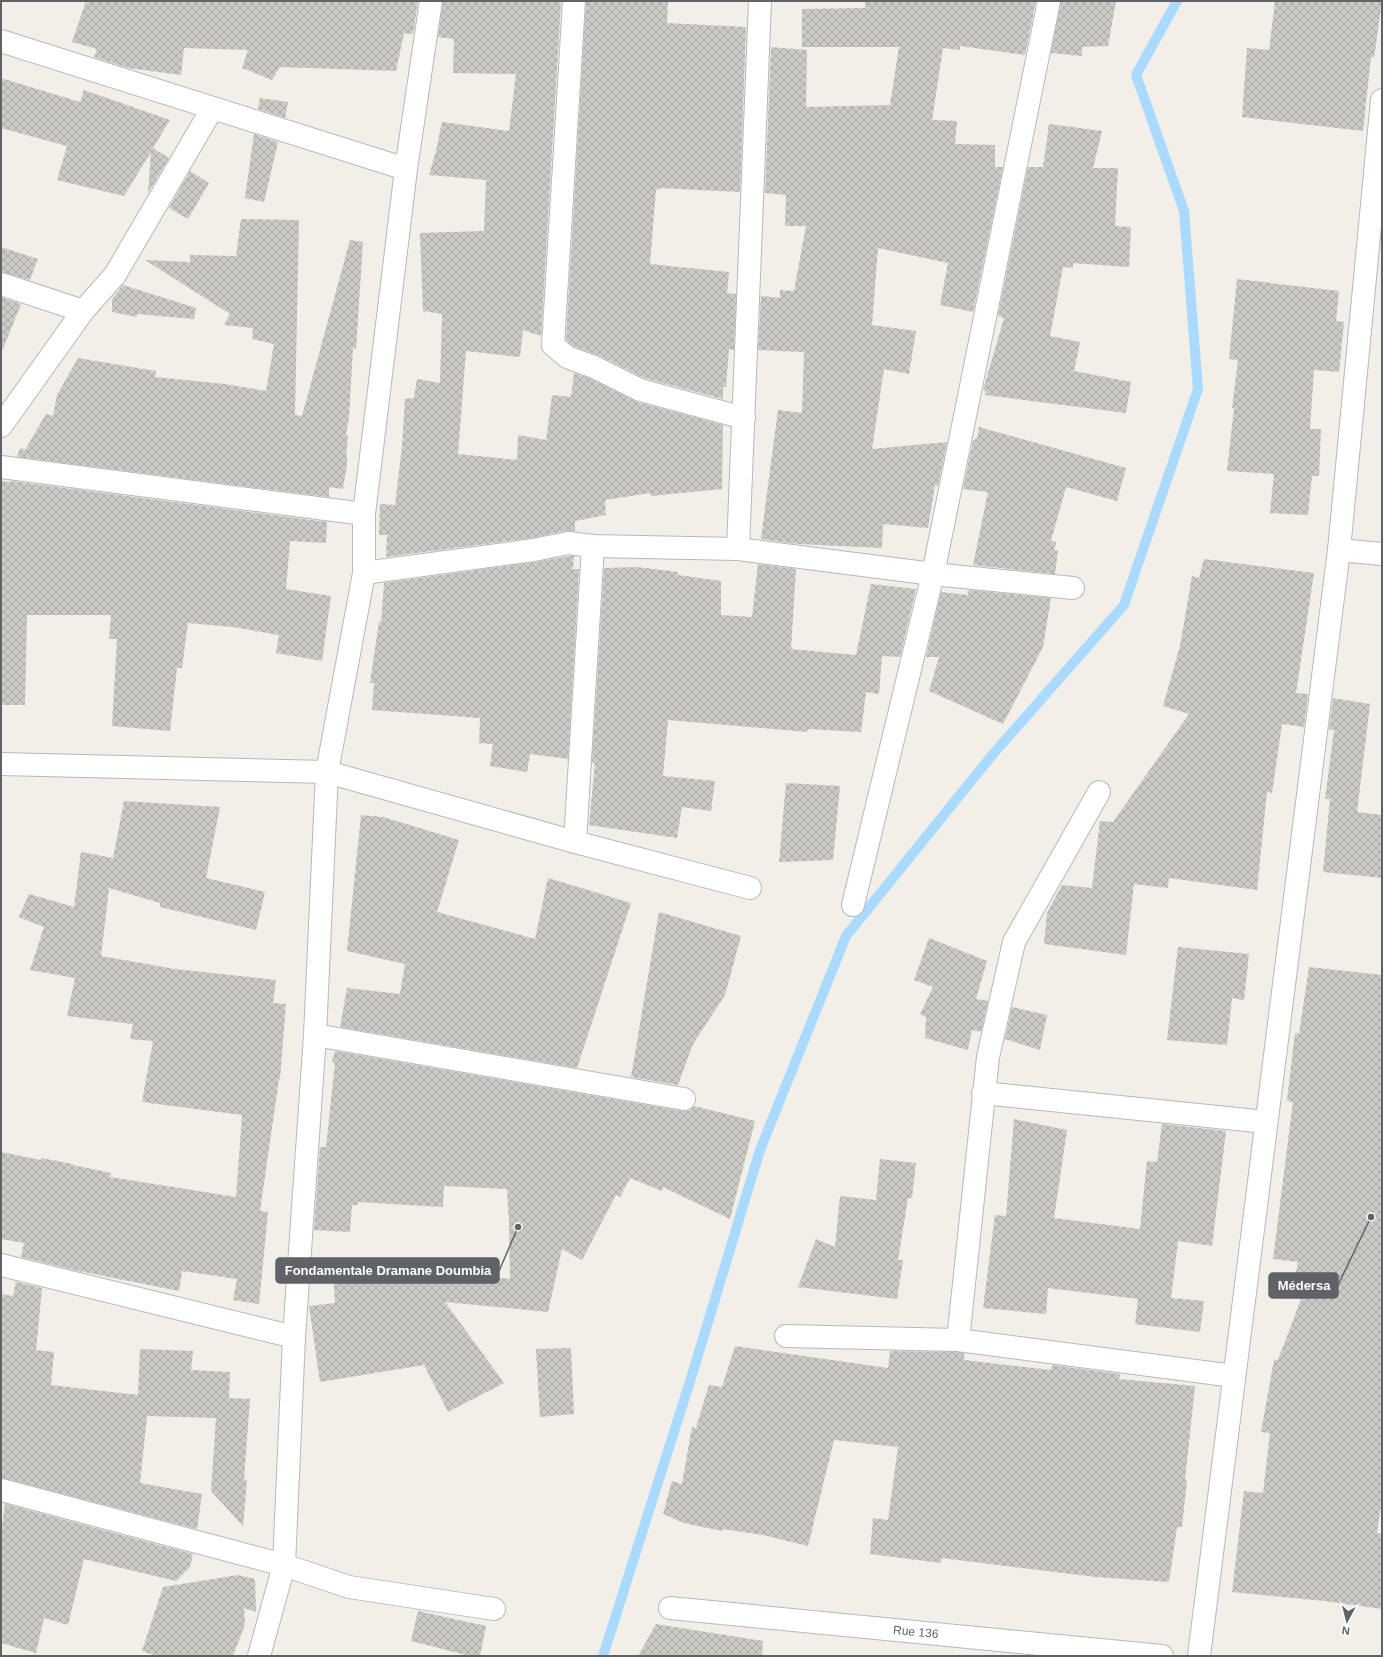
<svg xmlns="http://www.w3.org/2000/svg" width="1383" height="1657" font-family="Arial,sans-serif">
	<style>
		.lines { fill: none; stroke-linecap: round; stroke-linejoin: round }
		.stream { stroke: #aadaff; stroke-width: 10 }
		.building { fill: url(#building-cross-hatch) }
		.minor-casing { stroke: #b5b8bc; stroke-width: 24 }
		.minor { stroke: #fff; stroke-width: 22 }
		.labels { text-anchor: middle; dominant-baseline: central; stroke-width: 4; stroke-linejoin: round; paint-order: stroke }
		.street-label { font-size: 12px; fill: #5f6368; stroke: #fff }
		.leader { fill: none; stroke: #5f6368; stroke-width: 1.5 }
		.callout-dot { fill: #5f6368; stroke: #fff; stroke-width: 1.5 }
		.callout { fill: #5f6368; stroke: #5f6368; stroke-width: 1.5 }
		.callout-label { font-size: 13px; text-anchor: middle; font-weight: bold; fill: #fff }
	</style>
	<defs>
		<pattern id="building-cross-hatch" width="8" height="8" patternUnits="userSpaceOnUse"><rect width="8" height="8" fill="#cccac5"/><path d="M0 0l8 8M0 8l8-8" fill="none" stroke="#a9a8a4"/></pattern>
	</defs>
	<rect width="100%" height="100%" fill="#f1efe8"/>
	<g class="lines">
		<path class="stream" d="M 603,1656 L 692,1375 L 760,1150 L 846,936 L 993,754 L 1124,605 L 1198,389 L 1184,211 L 1136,75 L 1177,1"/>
	</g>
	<path class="building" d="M 86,1 L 418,1 L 413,34 L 404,33 L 396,71 L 280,67 L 272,80 L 242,68 L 248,50 L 184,48 L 181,75 L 128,68 L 94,57 L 97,49 L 72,42 Z
		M 443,1 L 561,1 L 541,336 L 523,330 L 520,357 L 466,351 L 458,454 L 517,460 L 518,435 L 546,440 L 552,395 L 571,397 L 574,373 L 589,378 L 637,402 L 723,425 L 722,489 L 651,496 L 650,493 L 605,500 L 606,515 L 575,521 L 575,531 L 565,531 L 532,538 L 386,557 L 387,535 L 379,535 L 380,504 L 395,505 L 402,446 L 405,399 L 414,398 L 417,379 L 440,383 L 442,314 L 423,311 L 420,233 L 484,231 L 486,180 L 429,175 L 436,151 L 442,122 L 509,131 L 516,74 L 453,73 L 454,39 L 438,37 Z
		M 586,1 L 668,1 L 667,23 L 746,27 L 740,192 L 659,188 L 659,190 L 656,189 L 650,264 L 729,272 L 727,293 L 736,294 L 734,350 L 729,349 L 726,387 L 723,387 L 723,399 L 644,378 L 600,356 L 573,346 L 566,340 Z
		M 865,1 L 1036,1 L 1025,55 L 960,46 L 960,50 L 943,48 L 932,120 L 957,121 L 955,144 L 995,145 L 995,167 L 1003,167 L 973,312 L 940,305 L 948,263 L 878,248 L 872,325 L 916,331 L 909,374 L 884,369 L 872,449 L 947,442 L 938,486 L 935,485 L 928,528 L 883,524 L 882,548 L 798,544 L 761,539 L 778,410 L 802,413 L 804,352 L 758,350 L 761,296 L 780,298 L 780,290 L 794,291 L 806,226 L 785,226 L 786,195 L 765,193 L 771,47 L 807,50 L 806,107 L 890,105 L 899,47 L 802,47 L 802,9 L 865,8 Z
		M 1061,1 L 1116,1 L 1108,46 L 1082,47 L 1082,56 L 1051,53 Z
		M 1275,1 L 1382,1 L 1374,58 L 1371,57 L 1363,131 L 1242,117 L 1247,48 L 1269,50 Z
		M 1,78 L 80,102 L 84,90 L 170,120 L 153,148 L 169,158 L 148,193 L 151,152 L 124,196 L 57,180 L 67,146 L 1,128 Z
		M 260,98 L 288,102 L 285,118 L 258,109 Z
		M 1049,124 L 1102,131 L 1093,168 L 1118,168 L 1115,226 L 1131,227 L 1129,267 L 1073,263 L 1073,268 L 1063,267 L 1050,336 L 1080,342 L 1074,371 L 1131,382 L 1126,413 L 985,395 L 986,391 L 983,390 L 1004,318 L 998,316 L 1028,167 L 1043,167 Z
		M 254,134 L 278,142 L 264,202 L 245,198 Z
		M 190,171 L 209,183 L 188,219 L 169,208 Z
		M 241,219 L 299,220 L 295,415 L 302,416 L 350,240 L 363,242 L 356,349 L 353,348 L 349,417 L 346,435 L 348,436 L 346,457 L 347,457 L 347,465 L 343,489 L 329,487 L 329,497 L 17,457 L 20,448 L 25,450 L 46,414 L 53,416 L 57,395 L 78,358 L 156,371 L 155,377 L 225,384 L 266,391 L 274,344 L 252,339 L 253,328 L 224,325 L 230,314 L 145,260 L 190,262 L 190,255 L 236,256 Z
		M 1,247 L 38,259 L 30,280 L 1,272 Z
		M 1237,279 L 1339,291 L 1336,321 L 1344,322 L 1339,372 L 1314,370 L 1310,429 L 1321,429 L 1319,476 L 1312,476 L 1308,515 L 1270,513 L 1274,474 L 1227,471 L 1234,408 L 1232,408 L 1238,360 L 1229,359 Z
		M 123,285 L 196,308 L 194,319 L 137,314 L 137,317 L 112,312 L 112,299 Z
		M 1,297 L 21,304 L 3,349 L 1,349 Z
		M 979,427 L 1126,468 L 1117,501 L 1066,487 L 1051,541 L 1056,542 L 1054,550 L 1058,551 L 1055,574 L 973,565 L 988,492 L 963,489 L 973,440 L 977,439 Z
		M 1,481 L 11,482 L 11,481 L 327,522 L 326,543 L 290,541 L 286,589 L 331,596 L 322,661 L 276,653 L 279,635 L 233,627 L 188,623 L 182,668 L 177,668 L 170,731 L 112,726 L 117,639 L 109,639 L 111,615 L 27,615 L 25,705 L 1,705 Z
		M 569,556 L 574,556 L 573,569 L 579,569 L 568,759 L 530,754 L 527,772 L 490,766 L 493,744 L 479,743 L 480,718 L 372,710 L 374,683 L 370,683 L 379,622 L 381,622 L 384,583 L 536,562 Z
		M 1204,559 L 1314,573 L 1296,693 L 1308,694 L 1304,727 L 1282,724 L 1272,793 L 1267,792 L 1257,890 L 1169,878 L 1168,888 L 1134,884 L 1126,955 L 1044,944 L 1047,913 L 1062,885 L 1092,888 L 1100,821 L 1113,822 L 1189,714 L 1163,706 L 1180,646 L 1192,576 L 1199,578 Z
		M 758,564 L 796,569 L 791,649 L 856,655 L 871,584 L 916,589 L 900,657 L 882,656 L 879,694 L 866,692 L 861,732 L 808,729 L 807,732 L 668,720 L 663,776 L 715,781 L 711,811 L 682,807 L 677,838 L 589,825 L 595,763 L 592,763 L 604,568 L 637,567 L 678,572 L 678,575 L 721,581 L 721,615 L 752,617 Z
		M 969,590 L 1051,598 L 1043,647 L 1003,724 L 929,691 L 939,657 L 926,657 L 941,592 L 968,595 Z
		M 1333,698 L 1370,704 L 1357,812 L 1382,815 L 1382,878 L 1323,872 L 1330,799 L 1325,799 L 1334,730 L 1329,730 Z
		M 786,783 L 840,786 L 833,860 L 779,862 Z
		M 124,801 L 220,807 L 206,878 L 265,892 L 256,930 L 160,907 L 160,903 L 109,888 L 101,956 L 175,969 L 276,980 L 273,1003 L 286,1004 L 280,1079 L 279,1079 L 260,1211 L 268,1212 L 259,1304 L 233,1300 L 237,1279 L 182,1271 L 179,1291 L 74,1270 L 21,1257 L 24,1243 L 1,1239 L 1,1152 L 41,1160 L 41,1158 L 73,1164 L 73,1165 L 111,1173 L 110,1177 L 236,1197 L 242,1115 L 142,1102 L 153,1041 L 130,1039 L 133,1024 L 67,1016 L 75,978 L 30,970 L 44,927 L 19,917 L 29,894 L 74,907 L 81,852 L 113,858 Z
		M 361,815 L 383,817 L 459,840 L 437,912 L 535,939 L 548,878 L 631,903 L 577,1068 L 340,1027 L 347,988 L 400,994 L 405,964 L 347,951 Z
		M 659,912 L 741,936 L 725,995 L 693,1044 L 678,1085 L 631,1077 Z
		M 929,938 L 987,961 L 976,999 L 988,1001 L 981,1032 L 972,1030 L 968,1050 L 925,1038 L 926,1017 L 920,1014 L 933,987 L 914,980 Z
		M 1178,947 L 1249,954 L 1244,1000 L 1232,998 L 1227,1045 L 1167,1040 Z
		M 1309,967 L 1382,975 L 1382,1499 L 1377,1533 L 1382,1534 L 1382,1609 L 1324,1601 L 1232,1592 L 1244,1491 L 1263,1493 L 1270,1433 L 1261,1432 L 1274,1360 L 1278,1360 L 1301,1299 L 1291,1298 L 1298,1262 L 1273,1259 L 1293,1102 L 1287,1101 L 1295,1033 L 1299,1034 Z
		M 1012,1007 L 1047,1015 L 1040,1050 L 1005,1039 Z
		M 335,1051 L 682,1111 L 689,1111 L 694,1106 L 755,1121 L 730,1219 L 663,1187 L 662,1191 L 630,1178 L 620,1197 L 616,1195 L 582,1260 L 562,1249 L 548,1312 L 445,1302 L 504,1383 L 448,1412 L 424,1365 L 320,1382 L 309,1306 L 335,1303 L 333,1274 L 410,1269 L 510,1279 L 509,1221 L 507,1189 L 444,1186 L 443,1207 L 358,1202 L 357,1205 L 352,1205 L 350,1232 L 314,1230 L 320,1147 L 326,1147 L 335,1063 L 332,1062 Z
		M 1014,1119 L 1067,1130 L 1054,1218 L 1140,1229 L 1147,1161 L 1157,1162 L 1162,1124 L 1226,1131 L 1212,1246 L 1178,1241 L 1171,1298 L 1204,1301 L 1200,1332 L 1135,1324 L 1138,1299 L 1048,1288 L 1046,1314 L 983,1308 L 995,1215 L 1006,1216 Z
		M 880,1159 L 916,1163 L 912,1198 L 908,1198 L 898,1260 L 903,1260 L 897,1299 L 798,1287 L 816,1239 L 835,1247 L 840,1196 L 876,1200 Z
		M 16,1282 L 42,1288 L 36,1350 L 54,1352 L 51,1385 L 138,1395 L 140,1349 L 193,1351 L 191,1370 L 230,1372 L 229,1398 L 250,1399 L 244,1479 L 247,1480 L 243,1526 L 211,1491 L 216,1418 L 147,1416 L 140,1483 L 202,1494 L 197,1529 L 1,1478 L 1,1294 L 13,1296 Z
		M 735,1346 L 888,1368 L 890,1351 L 957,1352 L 964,1353 L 964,1360 L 1051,1370 L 1052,1365 L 1120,1374 L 1119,1379 L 1195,1386 L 1185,1480 L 1187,1480 L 1182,1527 L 1177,1527 L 1169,1582 L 1096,1577 L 942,1558 L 941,1563 L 870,1554 L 873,1518 L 888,1520 L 898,1447 L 834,1440 L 808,1546 L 763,1535 L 723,1529 L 722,1531 L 684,1523 L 663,1514 L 672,1481 L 682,1484 L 692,1427 L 696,1428 L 709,1385 L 722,1387 Z
		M 571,1348 L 574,1414 L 540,1417 L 536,1349 Z
		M 5,1504 L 193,1554 L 190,1567 L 176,1581 L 84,1559 L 68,1625 L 44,1618 L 36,1653 L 1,1643 L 1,1534 Z
		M 238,1575 L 255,1579 L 256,1612 L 244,1608 L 245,1624 L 233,1656 L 157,1656 L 142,1651 L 163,1587 Z
		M 418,1611 L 486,1626 L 480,1656 L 470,1656 L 411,1641 Z
		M 656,1624 L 763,1641 L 762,1656 L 638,1656 Z"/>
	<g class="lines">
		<g class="minor-casing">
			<g id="minor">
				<path d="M 574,1 L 553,345 L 567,357 L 594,367 L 640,390 L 744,418"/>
				<path d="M 1,41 L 406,169"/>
				<path d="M 1,284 L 83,311"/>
				<path d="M 1,426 L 83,311 L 115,275 L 212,109"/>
				<path d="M 1,467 L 364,514"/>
				<path d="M 738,549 L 760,1"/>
				<path d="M 1339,550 L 1382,554"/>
				<path d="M 364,573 L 534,550 L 568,543 L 593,546 L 738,549 L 933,574 L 1073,588"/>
				<path d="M 1,764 L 327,772 L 575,842 L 750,888"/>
				<path d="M 575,842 L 593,546"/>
				<path d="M 853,905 L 933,574 L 1049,1"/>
				<path d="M 315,1035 L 684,1099"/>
				<path d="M 983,1093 L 1266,1122"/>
				<path d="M 1,1265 L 294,1337"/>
				<path d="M 786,1336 L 958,1340 L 1234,1376"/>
				<path d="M 958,1340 L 988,1057 L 1014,942 L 1099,792"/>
				<path d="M 1,1490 L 284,1565 L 349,1587 L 494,1609"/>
				<path id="s1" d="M 670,1608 L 1162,1656"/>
				<path d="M 259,1656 L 284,1565 L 294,1337 L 315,1035 L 327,772 L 364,573 L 364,514 L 406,169 L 431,1"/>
				<path d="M 1199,1656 L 1339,550 L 1382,100"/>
			</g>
		</g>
		<use href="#minor" class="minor"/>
	</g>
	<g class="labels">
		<g class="street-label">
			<text stroke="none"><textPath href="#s1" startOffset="247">Rue 136</textPath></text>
		</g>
	</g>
	<path class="leader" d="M518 1227L499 1271M1371 1217L1338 1285"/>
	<g class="callout-dot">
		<circle cx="518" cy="1227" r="4"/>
		<circle cx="1371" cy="1217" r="4"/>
	</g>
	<g class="callout">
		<rect x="276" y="1258" width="223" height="25" rx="4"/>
		<rect x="1269" y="1273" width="69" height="25" rx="4"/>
	</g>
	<g class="callout-label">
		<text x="388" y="1275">Fondamentale Dramane Doumbia</text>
		<text x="1304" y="1290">Médersa</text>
	</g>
	<rect width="1383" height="1657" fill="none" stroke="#5f6368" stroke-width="4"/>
	<g transform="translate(1347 1621) rotate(187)" stroke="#ffffff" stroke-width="3" paint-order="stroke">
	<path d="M0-3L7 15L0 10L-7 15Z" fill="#5f6368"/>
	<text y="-6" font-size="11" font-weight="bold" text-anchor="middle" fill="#5f6368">N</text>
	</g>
</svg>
